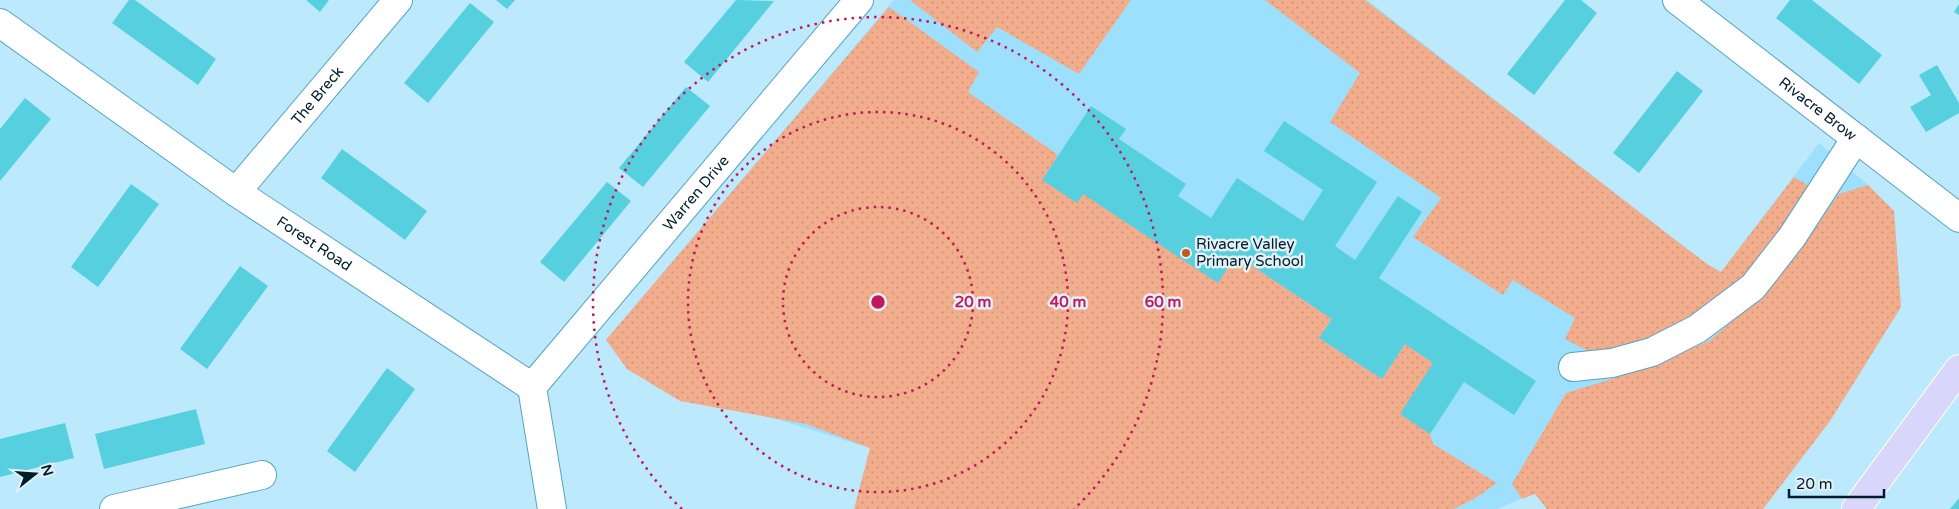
<svg xmlns="http://www.w3.org/2000/svg" width="1959" height="509" font-family="'Varela Round',sans-serif">
	<style>
		.built { fill: #9de0fe }
		.grass { fill: url(#grass-dots) }
		.building { fill: #56cfdf }
		.lines { fill: none; stroke-linecap: round; stroke-linejoin: round }
		.minor-casing { stroke: #57a3c2; stroke-width: 30 }
		.major-casing { stroke: #fff; stroke-width: 30 }
		.minor { stroke: #fff; stroke-width: 28 }
		.major { stroke: #d9d6fc; stroke-width: 28 }
		.ring { fill: none; stroke: #c2185b; stroke-width: 2.5; stroke-dasharray: 2.5 5 }
		.poi-dot { fill: #bd5b1f; stroke: #e2f1f7; stroke-width: 2 }
		.labels { text-anchor: middle; dominant-baseline: central; stroke-width: 5; stroke-linejoin: round; paint-order: stroke }
		.street-label { font-size: 15px; fill: #001d29; stroke: #e2f1f7 }
		.poi-label { font-size: 15px; fill: #001d29; stroke: #e2f1f7; text-anchor: start }
		.centre { fill: #c2185b; stroke: #e2f1f7; stroke-width: 2.5 }
		.ring-label { font-size: 15px; text-anchor: middle; font-weight: bold; fill: #c2185b; stroke: #e2f1f7; stroke-width: 5; stroke-linejoin: round; paint-order: stroke }
	</style>
	<defs>
		<pattern id="grass-dots" width="8" height="8" patternUnits="userSpaceOnUse" patternTransform="scale(1.25)"><rect width="8" height="8" fill="#f1ad8c"/><path d="M2 2h.1M6 6h.1" fill="none" stroke="#cd9479" stroke-width="1.8" stroke-linecap="round"/></pattern>
	</defs>
	<rect width="100%" height="100%" fill="#bde9fd"/>
	<path class="built" d="M 894,0 L 1367,0 L 1678,242 L 1707,264 L 1721,272 L 1819,143 L 1868,185 L 1894,211 L 1901,307 L 1830,421 L 1763,509 L 1547,509 L 1535,493 L 1497,509 L 866,509 L 870,448 L 747,410 L 606,340 Z"/>
	<path class="grass" d="M 910,0 L 1131,0 L 1079,74 L 997,27 L 977,52 Z
		M 1265,0 L 1365,0 L 1678,242 L 1707,264 L 1721,272 L 1794,177 L 1809,186 L 1753,272 L 1708,316 L 1602,358 L 1565,339 L 1575,318 L 1513,280 L 1503,295 L 1413,237 L 1441,198 L 1330,122 L 1360,73 Z
		M 889,7 L 979,72 L 968,92 L 1058,155 L 1042,180 L 1083,194 L 1236,255 L 1332,319 L 1319,338 L 1382,379 L 1405,344 L 1433,363 L 1430,434 L 1433,444 L 1497,483 L 1474,499 L 1454,509 L 854,509 L 870,448 L 806,424 L 680,401 L 627,369 L 606,340 Z
		M 1868,185 L 1894,211 L 1901,307 L 1830,421 L 1763,509 L 1547,509 L 1535,494 L 1522,499 L 1512,484 L 1566,393 L 1631,373 L 1709,341 L 1769,290 L 1839,194 Z"/>
	<path class="building" d="M 129,0 L 135,0 L 216,59 L 198,85 L 112,23 Z
		M 306,0 L 329,0 L 320,12 Z
		M 496,0 L 515,0 L 507,9 Z
		M 736,0 L 774,1 L 708,82 L 684,62 Z
		M 1565,0 L 1581,0 L 1597,13 L 1534,95 L 1507,74 Z
		M 1790,0 L 1812,0 L 1882,55 L 1859,84 L 1776,18 Z
		M 470,3 L 494,22 L 428,103 L 404,83 Z
		M 1959,4 L 1959,15 L 1954,12 Z
		M 1937,65 L 1959,103 L 1959,113 L 1926,132 L 1910,107 L 1931,95 L 1919,75 Z
		M 1677,71 L 1703,91 L 1639,173 L 1613,153 Z
		M 686,87 L 710,106 L 643,187 L 619,168 Z
		M 25,98 L 51,119 L 0,181 L 0,129 Z
		M 1091,106 L 1126,129 L 1119,139 L 1186,184 L 1178,196 L 1211,218 L 1237,178 L 1303,221 L 1323,190 L 1264,151 L 1284,121 L 1377,182 L 1335,246 L 1355,260 L 1398,196 L 1422,212 L 1379,278 L 1536,381 L 1514,415 L 1464,382 L 1430,434 L 1400,414 L 1433,363 L 1405,344 L 1382,379 L 1319,338 L 1332,319 L 1236,255 L 1218,283 L 1083,194 L 1077,203 L 1042,180 Z
		M 342,149 L 427,211 L 405,240 L 321,178 Z
		M 607,182 L 631,201 L 564,282 L 540,262 Z
		M 131,184 L 159,204 L 98,287 L 71,267 Z
		M 240,266 L 268,286 L 207,369 L 180,349 Z
		M 387,368 L 415,389 L 355,472 L 327,451 Z
		M 196,409 L 205,444 L 104,469 L 95,434 Z
		M 65,423 L 74,458 L 0,477 L 0,439 Z
		M 1959,498 L 1959,509 L 1950,509 Z"/>
	<g class="lines">
		<g class="minor-casing">
			<g id="minor">
				<path id="s1" d="M 1677,0 L 1959,218"/>
				<path id="s2" d="M 0,23 L 236,192 L 532,387 L 552,509"/>
				<path id="s3" d="M 236,192 L 398,0"/>
				<path d="M 1573,367 L 1612,363 L 1652,352 L 1697,329 L 1753,287 L 1792,237 L 1856,138"/>
				<path id="s4" d="M 532,387 L 859,0"/>
				<path d="M 114,509 L 262,475"/>
			</g>
		</g>
		<g class="major-casing">
			<path id="major" d="M 1856,509 L 1959,369"/>
		</g>
		<use href="#minor" class="minor"/>
		<use href="#major" class="major"/>
	</g>
	<g class="ring">
		<circle cx="878" cy="302" r="95"/>
		<circle cx="878" cy="302" r="190"/>
		<path d="M682 509A285 285 0 1 1 1074 509"/>
	</g>
	<circle class="poi-dot" cx="1186" cy="253" r="5"/>
	<g class="labels">
		<g class="street-label">
			<text stroke="none"><textPath href="#s3" startOffset="126">The Breck</textPath></text>
			<text stroke="none"><textPath href="#s1" startOffset="178">Rivacre Brow</textPath></text>
			<text stroke="none"><textPath href="#s4" startOffset="254">Warren Drive</textPath></text>
			<text stroke="none"><textPath href="#s2" startOffset="384">Forest Road</textPath></text>
		</g>
		<g class="poi-label">
			<text x="1196" y="244">Rivacre Valley<tspan x="1196" dy="17">Primary School</tspan></text>
		</g>
	</g>
	<circle cx="878" cy="302" r="8" class="centre"/>
	<g class="ring-label">
		<text x="973" y="307">20 m</text>
		<text x="1068" y="307">40 m</text>
		<text x="1163" y="307">60 m</text>
	</g>
	<g transform="translate(35 474) rotate(73)" stroke="#e2f1f7" stroke-width="4" paint-order="stroke">
	<path d="M0-4L9 19L0 12L-9 19Z" fill="#001d29"/>
	<text y="-8" font-size="14" font-weight="bold" text-anchor="middle" fill="#001d29">N</text>
	</g>
	<path d="M1789 489v8h95v-8" fill="none" stroke="#001d29" stroke-width="2.5"/>
	<text x="1796" y="489" font-size="15" fill="#001d29" stroke="#e2f1f7" stroke-width="4" paint-order="stroke">20 m</text>
</svg>
